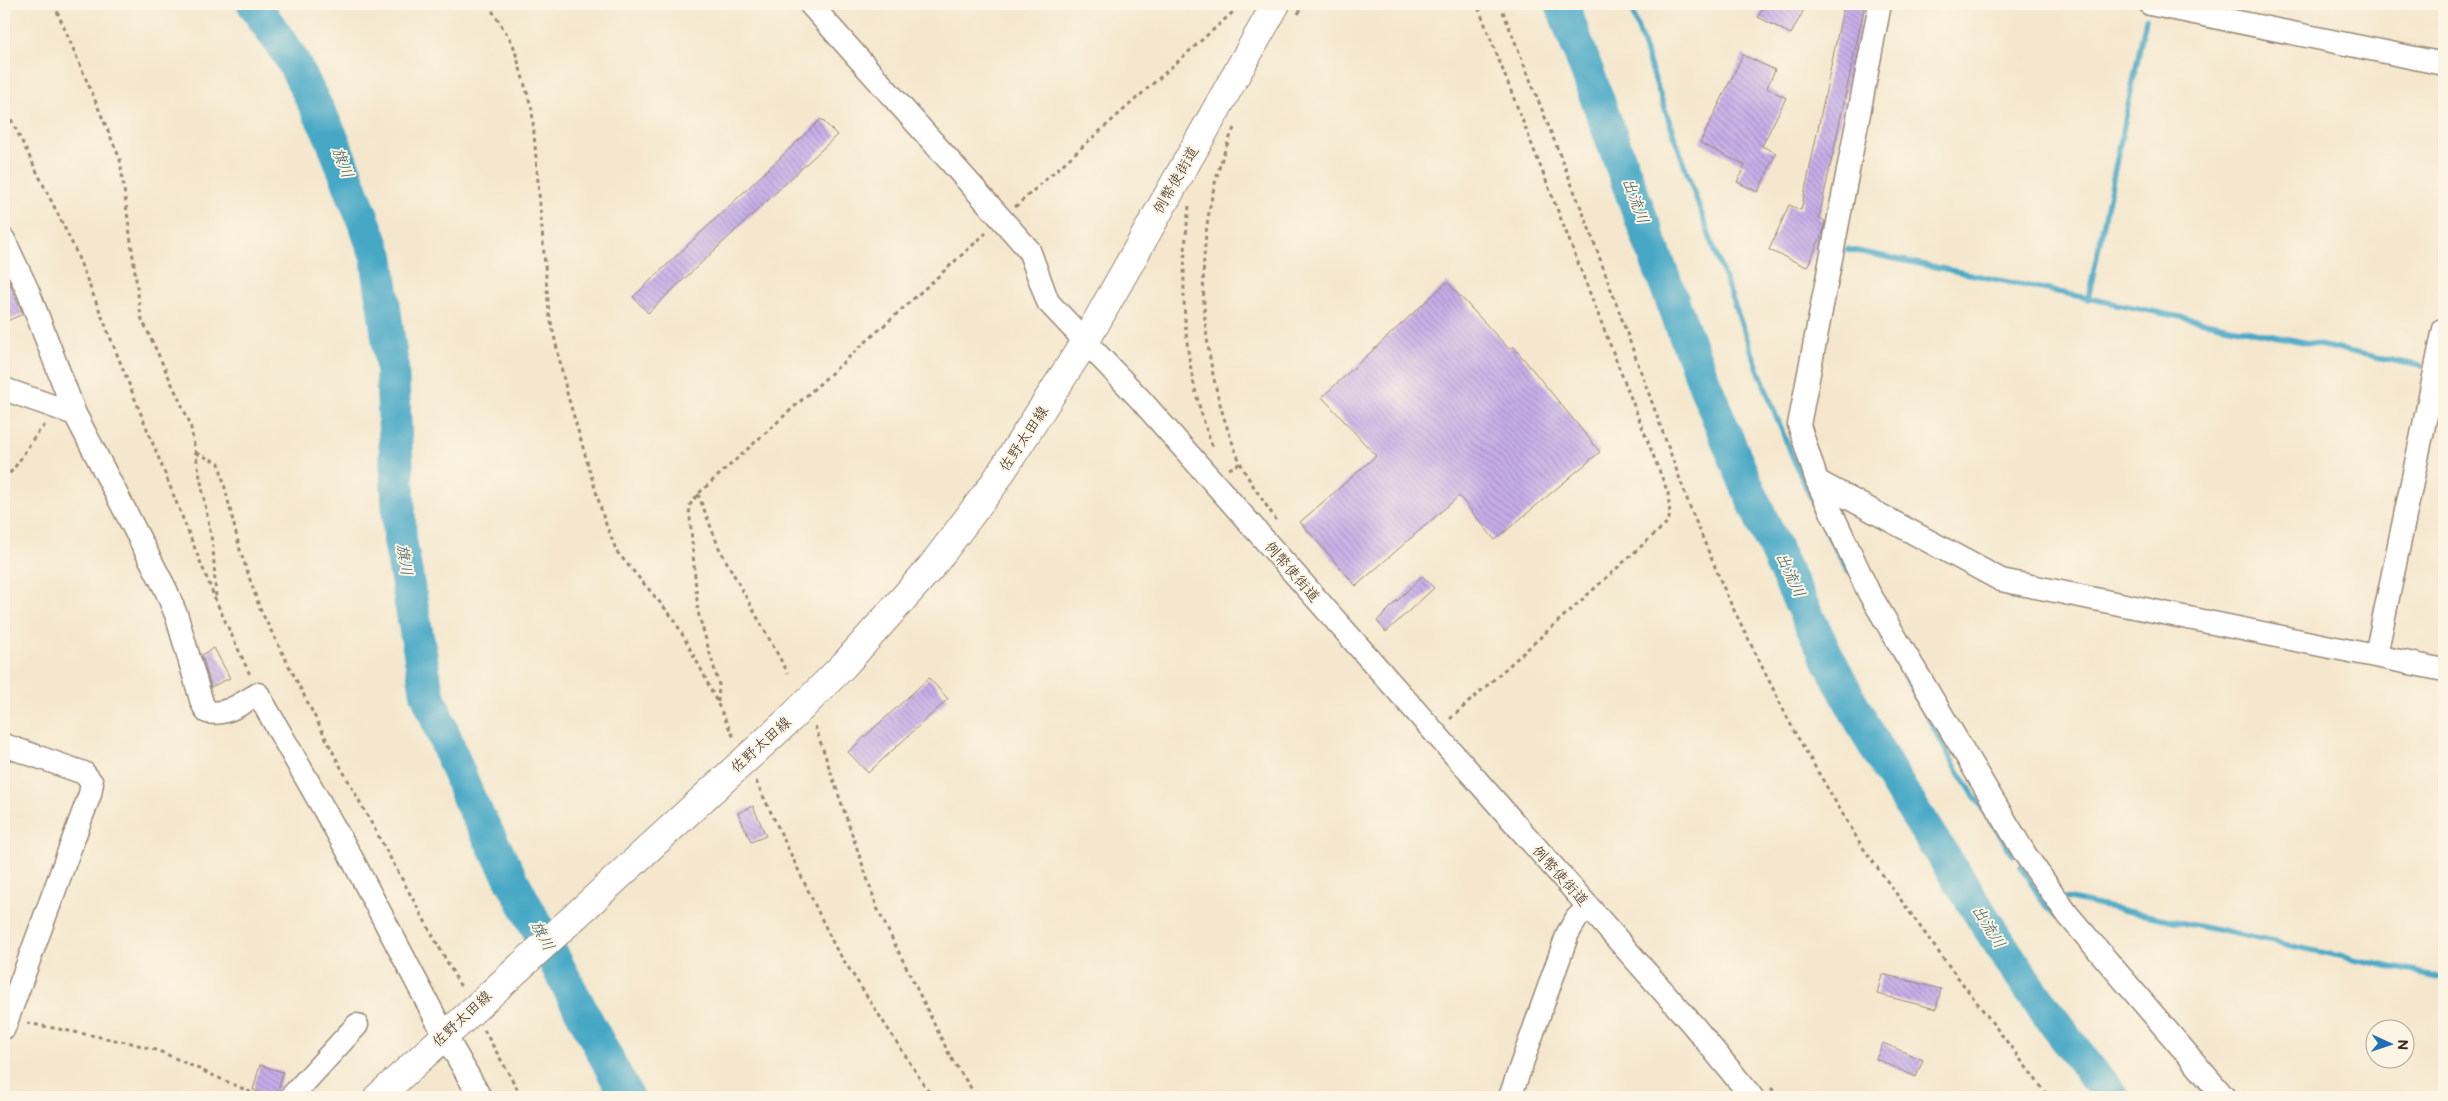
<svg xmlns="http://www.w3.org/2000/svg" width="2448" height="1101" font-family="'Balsamiq Sans','Klee One',sans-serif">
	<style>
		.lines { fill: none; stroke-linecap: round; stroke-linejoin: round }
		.stream { stroke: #46a8c6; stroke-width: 5.5 }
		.river { stroke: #46a8c6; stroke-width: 34 }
		.building { fill: url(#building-back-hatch) }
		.minor-casing { stroke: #988876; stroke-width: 25 }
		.major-casing { stroke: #988876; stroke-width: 30 }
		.path { stroke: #988876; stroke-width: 3; stroke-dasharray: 4 4; stroke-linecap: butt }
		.minor { stroke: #fff; stroke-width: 22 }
		.major { stroke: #fff; stroke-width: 28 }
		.major-bridge-casing { stroke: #988876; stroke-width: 30; stroke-linecap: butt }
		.major-bridge { stroke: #fff; stroke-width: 28 }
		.labels { text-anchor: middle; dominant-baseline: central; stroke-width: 4; stroke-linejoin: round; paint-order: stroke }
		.street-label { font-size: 15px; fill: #3b2a1e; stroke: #fcf5e5 }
		.water-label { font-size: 16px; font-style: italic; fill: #3f5c61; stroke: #fcf5e5 }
	</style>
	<defs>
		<pattern id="building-back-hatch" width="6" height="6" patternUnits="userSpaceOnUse" patternTransform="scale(1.25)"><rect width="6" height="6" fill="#c6ade9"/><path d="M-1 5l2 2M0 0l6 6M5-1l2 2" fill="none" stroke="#a28dbc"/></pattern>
	</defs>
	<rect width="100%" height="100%" fill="#fcf5e5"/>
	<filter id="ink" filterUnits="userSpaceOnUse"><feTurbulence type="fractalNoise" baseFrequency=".02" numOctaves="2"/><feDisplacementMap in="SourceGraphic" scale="10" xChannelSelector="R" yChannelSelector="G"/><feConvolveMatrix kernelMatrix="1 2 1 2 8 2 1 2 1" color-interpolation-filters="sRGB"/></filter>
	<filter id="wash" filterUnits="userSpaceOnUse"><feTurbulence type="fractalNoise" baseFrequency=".0096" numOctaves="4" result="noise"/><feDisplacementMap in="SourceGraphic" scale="20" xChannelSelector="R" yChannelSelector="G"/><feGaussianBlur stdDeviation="1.12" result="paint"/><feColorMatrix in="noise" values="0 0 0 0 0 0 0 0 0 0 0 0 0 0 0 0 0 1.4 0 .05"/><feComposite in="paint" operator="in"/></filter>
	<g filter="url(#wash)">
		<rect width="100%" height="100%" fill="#f4e7cd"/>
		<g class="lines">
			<path class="stream" d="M 1630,4 C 1662,104 1697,202 1733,301 C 1767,393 1800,486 1848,572
				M 1847,249 L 2421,366
				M 2088,299 L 2146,19
				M 1884,640 L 1956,768 L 2013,855
				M 2021,867 L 2045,905 L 2056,916
				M 2065,898 L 2444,978
				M 2185,1068 L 2209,1097"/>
			<path class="river" d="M 254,4 L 291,58 L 331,136 L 377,256 L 392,367 L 400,540 L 427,693 L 469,799 L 627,1097
				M 1562,4 C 1632,191 1697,381 1781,562 C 1812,627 1844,692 1880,755 C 1904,798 1932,839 1959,880 C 2006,956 2055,1028 2112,1097"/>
		</g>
		<g id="blocks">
			<path class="building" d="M 1765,4 L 1807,4 L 1791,34 L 1758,17 Z
				M 1844,4 L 1865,4 L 1819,218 L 1825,221 L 1823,232 L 1807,267 L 1769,250 L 1789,205 L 1801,210 Z
				M 1743,55 L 1775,70 L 1767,88 L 1786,98 L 1762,146 L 1776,153 L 1758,192 L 1737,182 L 1745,165 L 1700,143 Z
				M 821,119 L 837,135 L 648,313 L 633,297 Z
				M 4,270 L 23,314 L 7,321 L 4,313 Z
				M 1447,282 L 1509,349 L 1513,346 L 1600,452 L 1495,540 L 1459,496 L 1356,586 L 1300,522 L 1376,456 L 1322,397 Z
				M 1422,576 L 1434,588 L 1386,632 L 1377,621 Z
				M 214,648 L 230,678 L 211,687 L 202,655 Z
				M 929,678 L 948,699 L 868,773 L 848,752 Z
				M 753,806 L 766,836 L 751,842 L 738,813 Z
				M 1882,974 L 1941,989 L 1936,1009 L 1877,994 Z
				M 1883,1043 L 1923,1060 L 1916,1077 L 1876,1059 Z
				M 260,1065 L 283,1072 L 276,1097 L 253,1090 Z"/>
		</g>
	</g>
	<g filter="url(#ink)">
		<use href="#blocks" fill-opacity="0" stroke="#988876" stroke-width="1"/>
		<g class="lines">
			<g class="minor-casing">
				<path id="minor" d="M 810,4 L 1029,250 L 1048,302 L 1140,399 L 1693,1025 L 1752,1097
					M 1880,4 L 1799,425 L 1817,481 L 1869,593 L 2025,854 L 2068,915 L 2224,1097
					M 2150,4 L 2444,64
					M 4,240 L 28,291 L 75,414 L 166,590 L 177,617 L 202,703 L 207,712 C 226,716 242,703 258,694 L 350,855 L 436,1019 L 480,1097
					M 4,389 L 75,414
					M 1817,481 L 2001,580 L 2444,670
					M 2376,655 L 2444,329
					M 4,745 L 84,773 L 92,783 L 90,794 L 4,1028
					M 291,1097 L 357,1025
					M 1510,1097 L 1568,933 L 1577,918 L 1588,907"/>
			</g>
			<g class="major-casing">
				<path id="major" d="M 733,771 L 790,719 L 844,665 L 932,566 L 993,485 L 1085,342 L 1276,4
					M 378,1097 L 457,1025"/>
			</g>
			<path class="path" d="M 54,4 L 120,159 L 141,317 L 190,423 L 213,547 L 216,598
				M 488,4 L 513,44 L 532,110 L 549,313 L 567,393 L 604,519 L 617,552 L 674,619 L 703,673 L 735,740
				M 1500,4 L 1587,223 L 1691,510 L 1728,598 L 1794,731 L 1861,845 L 1940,954 L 2049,1097
				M 1298,14 L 1304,4
				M 4,105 L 74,247 L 216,601 L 251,677
				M 1234,128 C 1188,231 1197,360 1240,462 C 1249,482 1264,501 1276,520
				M 1189,206 C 1179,291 1182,369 1214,450
				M 1015,207 L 1242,4
				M 196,453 L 219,463 L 240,550 L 260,609 L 338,762 L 462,989
				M 1229,469 L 1241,463
				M 4,479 C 22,463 28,441 45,425
				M 698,494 L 719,548 L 788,673
				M 718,702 L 719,685 L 698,612 L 689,506 L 698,494 L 986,233
				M 1450,719 L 1668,522 L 1670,514 L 1668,493 L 1477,4
				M 815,726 L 878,910 L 951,1058 L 977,1097
				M 756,781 L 835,947 L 932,1097
				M 27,1023 L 131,1043 L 159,1051 L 261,1097
				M 484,1030 L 522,1097
				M 1771,1088 L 1779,1097"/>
			<use href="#minor" class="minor"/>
			<use href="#major" class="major"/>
			<g class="major-bridge-casing">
				<path id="major-bridge" d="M 457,1025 L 733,771"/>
			</g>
			<use href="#major-bridge" class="major-bridge"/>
		</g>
	</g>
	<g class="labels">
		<g class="street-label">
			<text transform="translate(1176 180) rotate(-60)">例幣使街道</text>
			<text transform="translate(1024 439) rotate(-56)">佐野太田線</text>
			<text transform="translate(1292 572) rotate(49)">例幣使街道</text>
			<text transform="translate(761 745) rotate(-42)">佐野太田線</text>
			<text transform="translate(1560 876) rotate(48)">例幣使街道</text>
			<text transform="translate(462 1019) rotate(-43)">佐野太田線</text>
		</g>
		<g class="water-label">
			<text transform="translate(342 163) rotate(69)">旗川</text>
			<text transform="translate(1635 201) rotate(70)">出流川</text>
			<text transform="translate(404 560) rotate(81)">旗川</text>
			<text transform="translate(1790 575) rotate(65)">出流川</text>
			<text transform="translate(1988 927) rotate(58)">出流川</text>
			<text transform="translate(542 936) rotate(62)">旗川</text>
		</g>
	</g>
	<rect width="2448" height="1101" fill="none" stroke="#fcf5e5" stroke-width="20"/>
	<g transform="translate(2390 1044) rotate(93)"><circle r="24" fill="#fcf5e5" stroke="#afa495"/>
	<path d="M0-4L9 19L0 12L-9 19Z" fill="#1f6fb2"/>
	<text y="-8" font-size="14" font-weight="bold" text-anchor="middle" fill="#3b2a1e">N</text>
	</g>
</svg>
